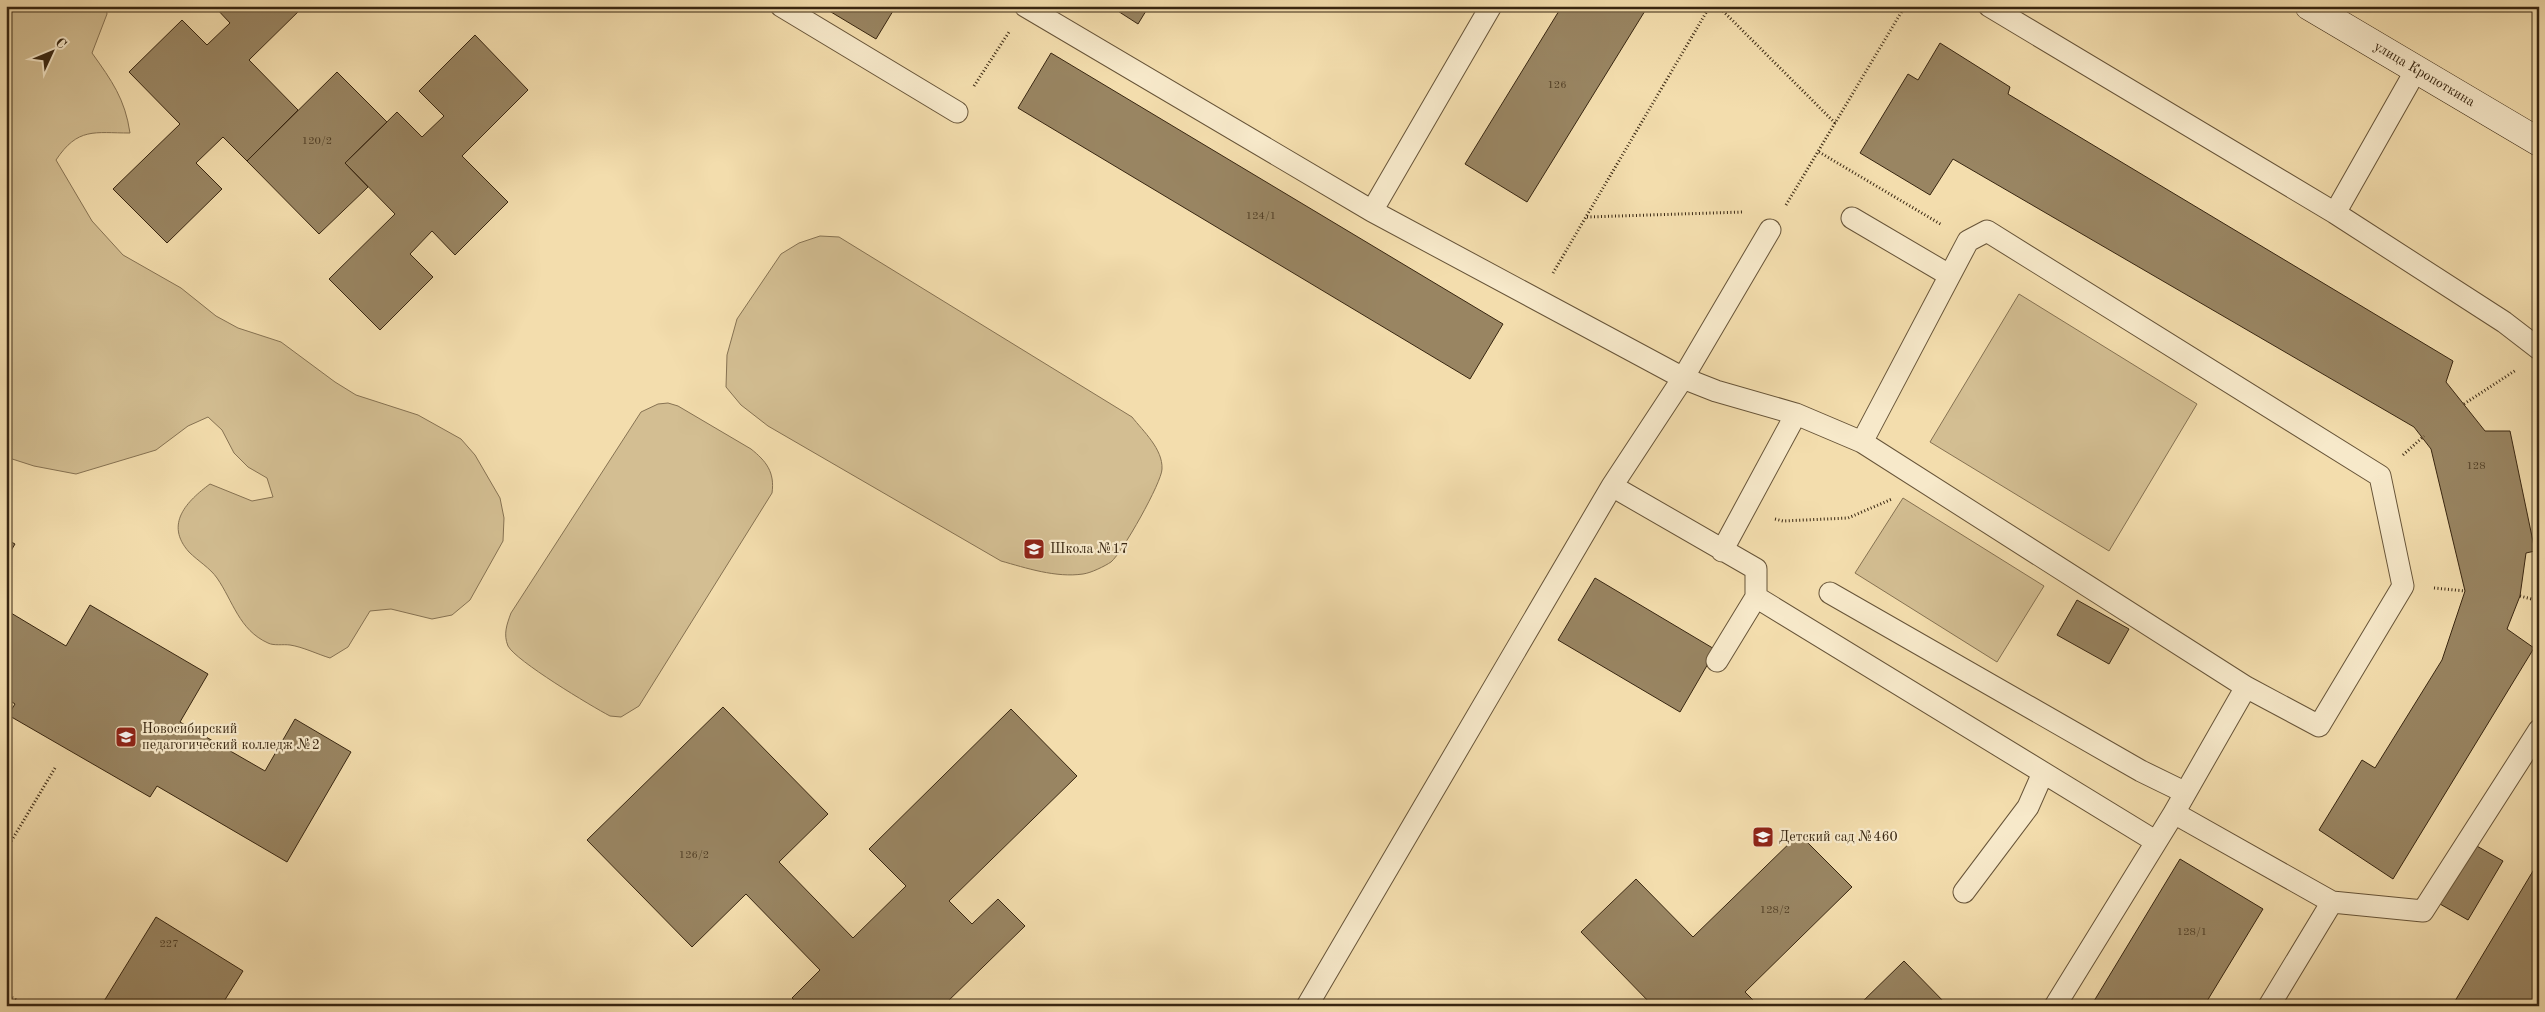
<svg xmlns="http://www.w3.org/2000/svg" width="2545" height="1012" font-family="'Old Standard TT',serif">
	<style>
		.green { fill: #d3be92; stroke: #867252 }
		.building { fill: #998562; stroke: #382611 }
		.lines { fill: none; stroke-linecap: round; stroke-linejoin: round }
		.lane-casing { stroke: #675438; stroke-width: 23 }
		.secondary-casing { stroke: #382611; stroke-width: 29 }
		.path { stroke: #382611; stroke-width: 3; stroke-dasharray: 1 2.5; stroke-linecap: butt }
		.lane { stroke: #f7e9ca; stroke-width: 21 }
		.secondary { stroke: #f7e9ca; stroke-width: 28 }
		.labels { text-anchor: middle; dominant-baseline: central; stroke-width: 4.5; stroke-linejoin: round; paint-order: stroke }
		.number-label { font-size: 11px; fill: #503e25 }
		.street-label { font-size: 14px; fill: #382611; stroke: #f7e9ca }
		.poi-label { font-size: 14px; fill: #382611; stroke: #f7e9ca; text-anchor: start }
	</style>
	<rect width="100%" height="100%" fill="#f3ddad"/>
	<filter id="stains"><feTurbulence type="fractalNoise" baseFrequency=".004" numOctaves="4"/><feColorMatrix values="0 0 0 0 .2 0 0 0 0 .09 0 0 0 0 .02 0 0 0 .5 -.17"/></filter>
	<radialGradient id="worn" r=".72"><stop offset=".6" stop-color="#630" stop-opacity="0"/><stop offset="1" stop-color="#630" stop-opacity=".3"/></radialGradient>
	<path class="green" d="M 6,6 L 106,6 L 107,14 L 92,53 C 112,81 125,99 130,133 C 94,133 78,127 56,160 L 92,221 L 123,255 L 181,288 L 216,316 L 238,328 L 281,342 L 335,382 L 356,395 L 418,415 L 461,439 L 475,455 L 500,498 L 504,518 L 503,541 L 470,600 L 452,615 L 432,619 L 391,609 L 370,611 L 348,647 L 330,658 C 317,654 303,647 290,645 C 283,644 274,646 268,643 C 239,630 233,601 217,578 C 210,568 198,561 189,552 C 164,524 187,501 210,484 L 252,501 L 273,497 L 267,478 L 248,467 L 234,453 L 222,430 L 208,417 L 188,426 L 156,450 L 76,474 L 34,466 L 6,457 Z
		M 820,236 L 839,237 L 1132,417 C 1143,431 1163,449 1162,469 C 1162,482 1122,553 1111,562 C 1105,566 1091,573 1083,574 C 1056,578 1026,568 1001,561 L 768,426 L 741,405 L 726,387 L 727,355 L 737,319 L 781,254 L 799,243 Z
		M 2019,294 L 2197,404 L 2109,551 L 1930,442 Z
		M 668,403 L 678,406 L 751,449 C 766,461 775,472 772,493 L 639,706 L 621,717 L 610,716 C 591,706 516,661 508,646 C 503,634 507,624 511,613 L 641,412 L 658,404 Z
		M 1903,498 L 2044,586 L 1997,662 L 1855,573 Z"/>
	<path class="building" d="M 214,6 L 304,6 L 249,60 L 298,110 L 247,161 L 223,137 L 196,163 L 222,189 L 167,243 L 113,189 L 180,124 L 129,72 L 182,20 L 207,45 L 230,23 Z
		M 821,6 L 896,6 L 876,39 Z
		M 1110,6 L 1149,6 L 1138,24 Z
		M 1562,6 L 1648,6 L 1527,202 L 1465,164 Z
		M 475,35 L 528,90 L 462,156 L 508,202 L 455,255 L 432,231 L 410,254 L 433,277 L 380,330 L 329,279 L 395,214 L 345,163 L 397,112 L 422,137 L 444,116 L 419,91 Z
		M 1940,43 L 2010,87 L 2008,94 L 2453,361 L 2446,382 L 2485,431 L 2510,431 L 2535,551 L 2526,553 L 2520,596 L 2507,629 L 2534,648 L 2393,879 L 2319,830 L 2362,760 L 2375,768 L 2442,660 L 2465,591 L 2431,449 L 2414,427 L 1953,159 L 1930,195 L 1860,153 L 1908,74 L 1918,80 Z
		M 1051,53 L 1503,324 L 1470,379 L 1018,108 Z
		M 337,72 L 387,122 L 345,163 L 368,187 L 319,234 L 247,161 Z
		M 6,539 L 15,544 L 6,559 Z
		M 1595,578 L 1716,650 L 1680,712 L 1558,640 Z
		M 2077,600 L 2129,629 L 2109,664 L 2057,635 Z
		M 90,605 L 208,674 L 180,722 L 265,771 L 295,719 L 351,752 L 287,862 L 157,786 L 150,797 L 8,715 L 15,704 L 6,698 L 6,610 L 66,646 Z
		M 723,707 L 828,814 L 779,862 L 853,938 L 906,886 L 869,849 L 1011,709 L 1077,776 L 949,901 L 972,924 L 998,899 L 1025,926 L 943,1006 L 848,1006 L 844,1001 L 840,1006 L 800,1006 L 792,998 L 820,970 L 746,894 L 692,947 L 587,840 Z
		M 1799,834 L 1852,887 L 1745,992 L 1759,1006 L 1653,1006 L 1581,932 L 1636,879 L 1693,937 Z
		M 2475,845 L 2503,861 L 2468,920 L 2440,904 Z
		M 2180,859 L 2263,909 L 2204,1006 L 2091,1006 Z
		M 2539,861 L 2539,1006 L 2452,1006 Z
		M 156,917 L 243,971 L 221,1006 L 101,1006 Z
		M 1904,961 L 1948,1006 L 1858,1006 Z"/>
	<g class="lines">
		<g class="lane-casing">
			<path id="lane" d="M 781,6 L 957,112
				M 1025,6 L 1372,211 L 1683,378 L 1716,391 L 1796,414 L 1862,442 L 2246,687 L 2319,726 L 2403,586 L 2380,476 L 1987,231 L 1968,241 L 1862,442
				M 1989,6 L 2335,213
				M 2416,70 L 2335,213 L 2504,322 L 2539,349
				M 1372,211 L 1491,6
				M 1852,218 L 1949,275
				M 1612,486 L 1756,569 L 1756,597
				M 1722,551 L 1796,414
				M 1830,593 L 2141,771 L 2184,792
				M 1717,661 L 1756,597 L 2155,841
				M 2246,687 L 2174,813 L 2332,902 L 2269,1006
				M 1964,892 L 2028,807 L 2043,773
				M 2332,902 L 2423,911 L 2539,730
				M 1307,1006 L 1612,486 L 1683,378 L 1770,230
				M 2055,1006 L 2174,813"/>
		</g>
		<g class="secondary-casing">
			<g id="secondary">
				<path id="s1" d="M 2309,6 L 2539,142"/>
			</g>
		</g>
		<path class="path" d="M 1718,6 L 1835,123
			M 974,86 L 1009,32
			M 1819,152 L 1942,225
			M 1786,205 L 1905,6
			M 1587,217 L 1743,212
			M 1553,273 L 1710,6
			M 2464,404 L 2516,370
			M 2403,455 L 2424,436
			M 1775,519 L 1783,521 L 1848,518 L 1892,499
			M 2434,588 L 2465,591
			M 2520,596 L 2539,601
			M 6,850 L 55,768
			M 6,994 L 26,1006"/>
		<use href="#lane" class="lane"/>
		<use href="#secondary" class="secondary"/>
	</g>
	<defs>
		<g id="school-square" transform="scale(1.125)"><rect x="-9" y="-9" width="18" height="18" rx="4" fill="#8f2418" stroke="#f7e9ca"/><path d="M0-5L7-2L0 1L-7-2ZM-4 1L0 2.5L4 1V4Q0 6-4 4Z" fill="#fff"/></g>
		<g id="university-square" transform="scale(1.125)"><rect x="-9" y="-9" width="18" height="18" rx="4" fill="#8f2418" stroke="#f7e9ca"/><path d="M0-5L7-2L0 1L-7-2ZM-4 1L0 2.5L4 1V4Q0 6-4 4Z" fill="#fff"/></g>
	</defs>
	<g fill-rule="evenodd">
		<use href="#school-square" x="1034" y="549"/>
		<use href="#university-square" x="126" y="737"/>
		<use href="#school-square" x="1763" y="837"/>
	</g>
	<g class="labels">
		<g class="number-label">
			<text x="1557" y="85">126</text>
			<text x="317" y="141">120/2</text>
			<text x="1261" y="216">124/1</text>
			<text x="2476" y="466">128</text>
			<text x="694" y="855">126/2</text>
			<text x="1775" y="910">128/2</text>
			<text x="2192" y="932">128/1</text>
			<text x="169" y="944">227</text>
		</g>
		<g class="street-label">
			<text stroke="none"><textPath href="#s1" startOffset="134">улица Кропоткина</textPath></text>
		</g>
		<g class="poi-label">
			<text x="1050" y="549">Школа №17</text>
			<text x="142" y="729">Новосибирский<tspan x="142" dy="16">педагогический колледж №2</tspan></text>
			<text x="1779" y="837">Детский сад №460</text>
		</g>
	</g>
	<rect width="2545" height="1012" fill="none" stroke="#f3ddad" stroke-width="25"/>
	<rect x="8" y="8" width="2530" height="997" fill="none" stroke="#382611" stroke-width="2.5"/>
	<rect x="12" y="12" width="2520" height="987" fill="none" stroke="#382611"/>
	<g transform="translate(52 52) rotate(46)" stroke="#f7e9ca" stroke-width="4" paint-order="stroke">
	<path d="M0-4L9 19L0 12L-9 19Z" fill="#382611"/>
	<text y="-8" font-size="14" font-weight="bold" text-anchor="middle" fill="#382611">С</text>
	</g>
	<rect width="100%" height="100%" filter="url(#stains)"/>
	<rect width="100%" height="100%" fill="url(#worn)"/>
</svg>
